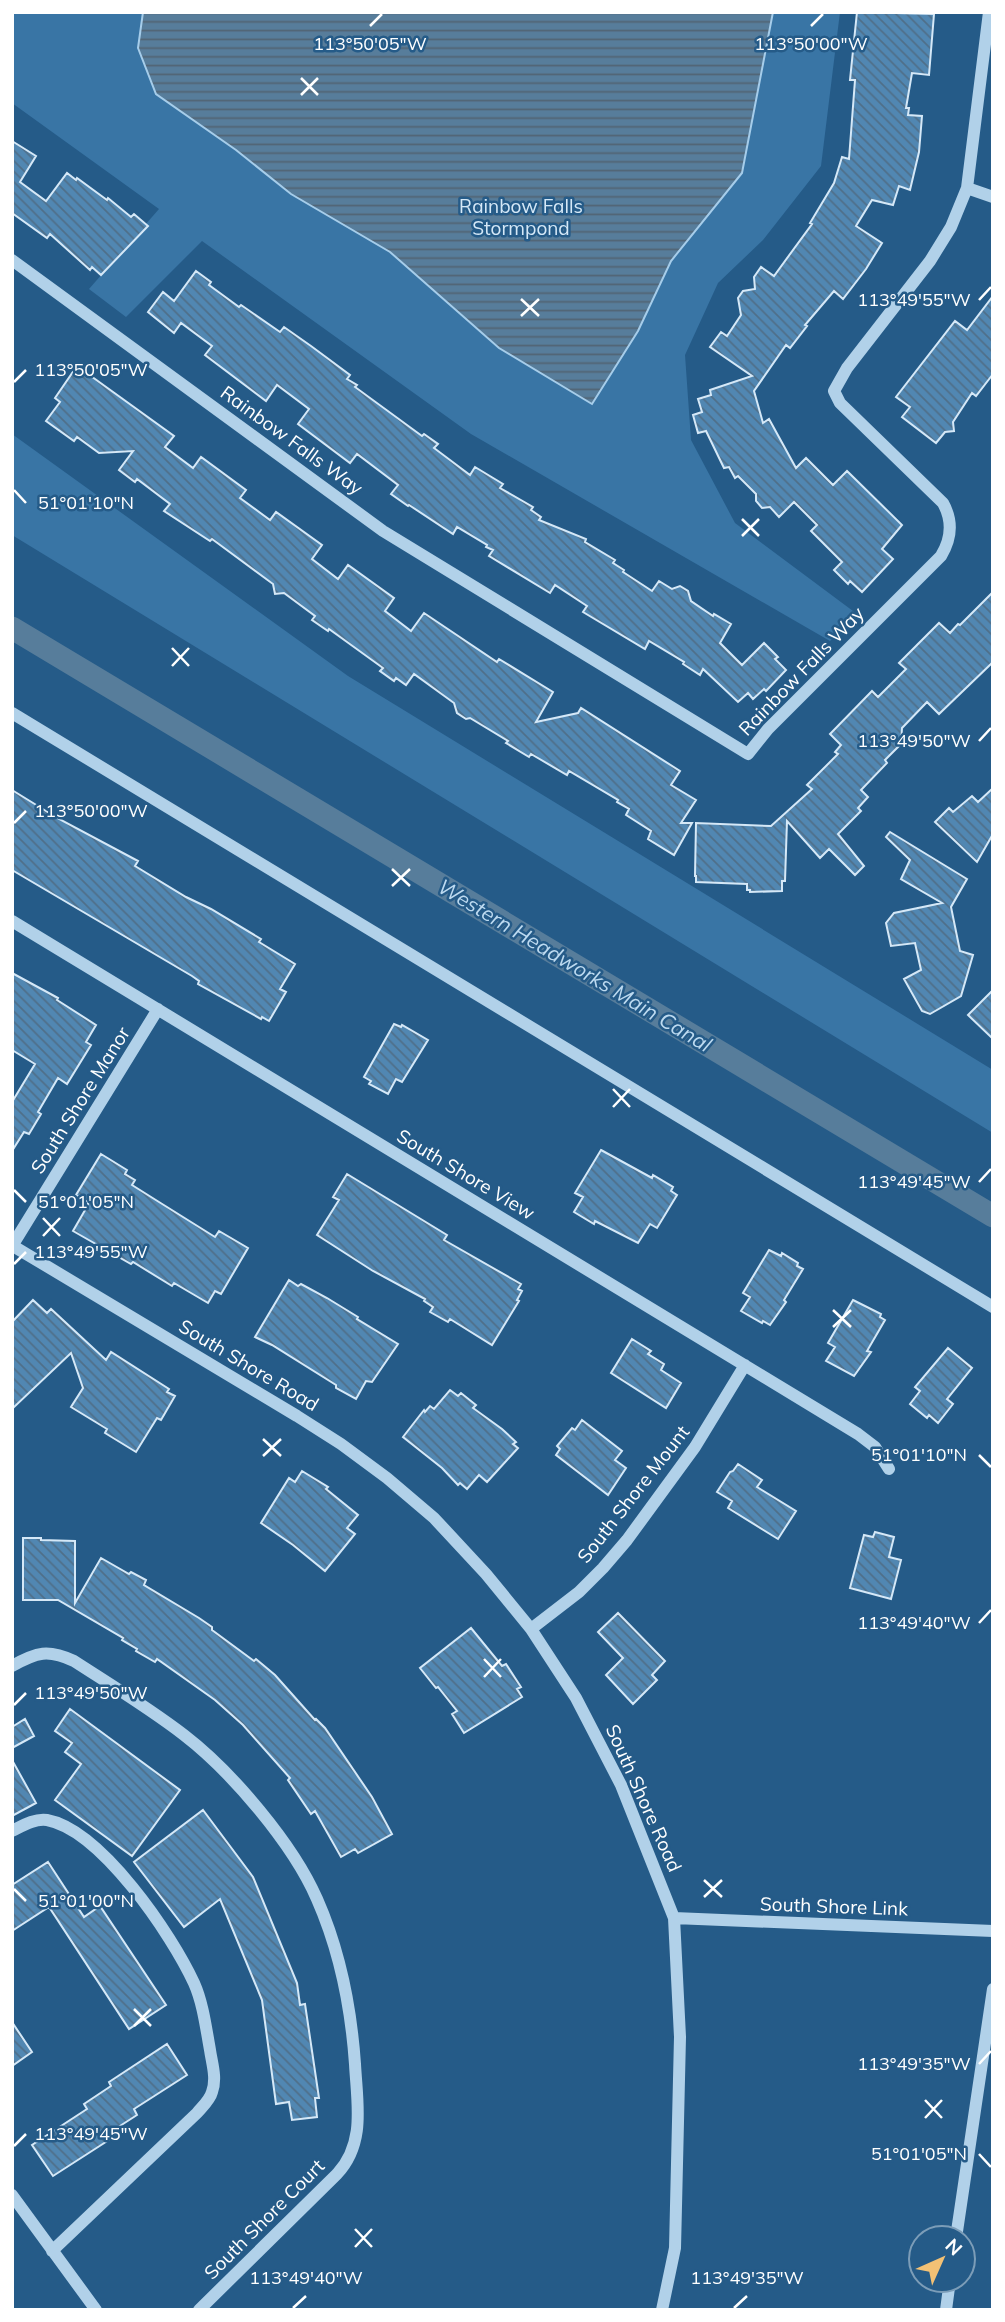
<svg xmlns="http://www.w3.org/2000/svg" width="1005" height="2322" font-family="Mulish,sans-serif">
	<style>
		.green { fill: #3975a5 }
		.water { fill: url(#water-rules); stroke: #a6cdea; stroke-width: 2 }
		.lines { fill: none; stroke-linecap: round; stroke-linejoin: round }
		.canal { stroke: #577d9b; stroke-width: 23 }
		.building { fill: url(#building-back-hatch); stroke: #d5e8f7; stroke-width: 2 }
		.minor { stroke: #b1d1e9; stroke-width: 12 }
		.ticks { fill: none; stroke: #fff; stroke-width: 2.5 }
		.labels { text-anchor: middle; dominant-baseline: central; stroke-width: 5; stroke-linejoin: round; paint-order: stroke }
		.park-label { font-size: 19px; fill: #d5e8f7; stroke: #255b88 }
		.street-label { font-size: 19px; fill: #fff; stroke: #255b88 }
		.water-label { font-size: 21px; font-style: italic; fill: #bddaf0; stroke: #255b88 }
		.ticks-label { font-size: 18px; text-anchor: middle; fill: #fff; stroke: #255b88; stroke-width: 5; stroke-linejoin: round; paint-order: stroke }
	</style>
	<defs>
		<pattern id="water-rules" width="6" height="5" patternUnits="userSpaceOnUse" patternTransform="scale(1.75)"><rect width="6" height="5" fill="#577d9b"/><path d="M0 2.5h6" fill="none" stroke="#526474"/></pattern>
		<pattern id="building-back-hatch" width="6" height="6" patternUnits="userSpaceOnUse" patternTransform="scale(1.75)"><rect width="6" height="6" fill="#5187b2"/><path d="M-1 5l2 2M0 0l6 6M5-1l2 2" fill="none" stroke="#4f6f89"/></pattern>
	</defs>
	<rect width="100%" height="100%" fill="#255b88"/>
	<path class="green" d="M 14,12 L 840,12 L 821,166 L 763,240 L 718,283 L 685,355 L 691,440 L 735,523 L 857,614 L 830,641 L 471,434 L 202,241 L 126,317 L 89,289 L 159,209 L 12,103 Z
		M 12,434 L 348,676 L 993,1070 L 993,1133 L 12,535 Z"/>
	<path class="water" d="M 143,12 L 773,12 L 742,173 L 671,261 L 638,331 L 592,404 L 499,348 L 390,252 L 291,194 L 236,150 L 156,94 L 138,48 Z"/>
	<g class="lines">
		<path class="canal" d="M 12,628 L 993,1216"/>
	</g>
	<path class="building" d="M 857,12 L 934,14 L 929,75 L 912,73 L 906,108 L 909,108 L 908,115 L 922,116 L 919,152 L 910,190 L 899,186 L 893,205 L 872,200 L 856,226 L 882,243 L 866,269 L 843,299 L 834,291 L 805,325 L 807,326 L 790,348 L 786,345 L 754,391 L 763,423 L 769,419 L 796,468 L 806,458 L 833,485 L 847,471 L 902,525 L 882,549 L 893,559 L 862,592 L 850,581 L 848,584 L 834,570 L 842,562 L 811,531 L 817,525 L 794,502 L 779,517 L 770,507 L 762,508 L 756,501 L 756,494 L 738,476 L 735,478 L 729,467 L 724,468 L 706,431 L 698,433 L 693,415 L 702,412 L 698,399 L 711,395 L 710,390 L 752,376 L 710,347 L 721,332 L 727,336 L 741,315 L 738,298 L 743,291 L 755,289 L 754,277 L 761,267 L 774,276 L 812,224 L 810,223 L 834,183 L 842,157 L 849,159 L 855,80 L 850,80 Z
		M 12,141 L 36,156 L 20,182 L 46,201 L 67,173 L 76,180 L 77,178 L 107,200 L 108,198 L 131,217 L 134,214 L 148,226 L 101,275 L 92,267 L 90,270 L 50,234 L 47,238 L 12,213 Z
		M 196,271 L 211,282 L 209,285 L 239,307 L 241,305 L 280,332 L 284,327 L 311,346 L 350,375 L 347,379 L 357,385 L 355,387 L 422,436 L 424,434 L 438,444 L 434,448 L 470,475 L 475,467 L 503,484 L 500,488 L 533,507 L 531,510 L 541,517 L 539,520 L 586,539 L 585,542 L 615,560 L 613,563 L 624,570 L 623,572 L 652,591 L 659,581 L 672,589 L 680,586 L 688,591 L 691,601 L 713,616 L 714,614 L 731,624 L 720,643 L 742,665 L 764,643 L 778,657 L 775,659 L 786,670 L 766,691 L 764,689 L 753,699 L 748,693 L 738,702 L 703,669 L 700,675 L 683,664 L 684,662 L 649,641 L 645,649 L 583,612 L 587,606 L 555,585 L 550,593 L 489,556 L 493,550 L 486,547 L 487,545 L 457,527 L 453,534 L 409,505 L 408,506 L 391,494 L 398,485 L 357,454 L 350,463 L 298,424 L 309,409 L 277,385 L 266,401 L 205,355 L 212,346 L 181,323 L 174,333 L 148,312 L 163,292 L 174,301 Z
		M 993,296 L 993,374 L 976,396 L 972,393 L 953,422 L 954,431 L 945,432 L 936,443 L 902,417 L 910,407 L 896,397 L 955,321 L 967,330 Z
		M 77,366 L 174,436 L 165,447 L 193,468 L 201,457 L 246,490 L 240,498 L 270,520 L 276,512 L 322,545 L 312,559 L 338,579 L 348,565 L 394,598 L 385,611 L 411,631 L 424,613 L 497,662 L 499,659 L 553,692 L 536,722 L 578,713 L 581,708 L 680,771 L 671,785 L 696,800 L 681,823 L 692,823 L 674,855 L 648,839 L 651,831 L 626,815 L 629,809 L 617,802 L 618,800 L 569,771 L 567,775 L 531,754 L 529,757 L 506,743 L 508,741 L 470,718 L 466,719 L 457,713 L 454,703 L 414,674 L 406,685 L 396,678 L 394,681 L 380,671 L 383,668 L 329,629 L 328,631 L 312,620 L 315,616 L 284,593 L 275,594 L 273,584 L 212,539 L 210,541 L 164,511 L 170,504 L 137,479 L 135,482 L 119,470 L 133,451 L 99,453 L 77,437 L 74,441 L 46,421 L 60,402 L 55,398 Z
		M 993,592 L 993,662 L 939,714 L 927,702 L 902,728 L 901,744 L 885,760 L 887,763 L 861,790 L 868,797 L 858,808 L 861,811 L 838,834 L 864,866 L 855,875 L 829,849 L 820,858 L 787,821 L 785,881 L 782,881 L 782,891 L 750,892 L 750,890 L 747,890 L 747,884 L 696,882 L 696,876 L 695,876 L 696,823 L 771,826 L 812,789 L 807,785 L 838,754 L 835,752 L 841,745 L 830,734 L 872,691 L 878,697 L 906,669 L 899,663 L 939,623 L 950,633 L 958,624 L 960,625 Z
		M 993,788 L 993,834 L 977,862 L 935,822 L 949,808 L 953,812 L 972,796 L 978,802 Z
		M 12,790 L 59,819 L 138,861 L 135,866 L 186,897 L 211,909 L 261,939 L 259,942 L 295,964 L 280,989 L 286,992 L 269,1021 L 262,1017 L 261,1019 L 198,984 L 199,981 L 192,976 L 12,870 Z
		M 890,832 L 967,879 L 951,907 L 960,951 L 973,955 L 961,996 L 930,1014 L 922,1011 L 904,979 L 921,970 L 915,943 L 891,946 L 886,923 L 894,913 L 942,903 L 901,879 L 910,860 L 886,837 Z
		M 12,973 L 58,998 L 57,1000 L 96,1025 L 86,1042 L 91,1045 L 67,1084 L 58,1078 L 38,1112 L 41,1114 L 29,1134 L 24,1132 L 12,1151 L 12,1102 L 35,1064 L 12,1050 Z
		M 993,990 L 993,1039 L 968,1015 Z
		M 394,1024 L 401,1027 L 402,1025 L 428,1040 L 402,1082 L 396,1079 L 388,1094 L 369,1084 L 371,1081 L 364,1077 Z
		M 601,1150 L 652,1178 L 653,1175 L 673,1187 L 671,1191 L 677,1195 L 657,1228 L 650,1224 L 638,1243 L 595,1221 L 594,1224 L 574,1212 L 583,1197 L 575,1193 Z
		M 101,1154 L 127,1170 L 125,1174 L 135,1180 L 132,1185 L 159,1202 L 215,1237 L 219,1231 L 248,1248 L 221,1294 L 215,1291 L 208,1303 L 174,1283 L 172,1286 L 133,1262 L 131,1264 L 73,1231 L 88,1205 L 88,1202 L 76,1195 Z
		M 347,1174 L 447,1235 L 444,1240 L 521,1284 L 518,1289 L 522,1291 L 517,1300 L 519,1301 L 492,1345 L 450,1319 L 448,1322 L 430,1312 L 433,1307 L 424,1301 L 425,1299 L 373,1271 L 317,1235 L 339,1200 L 333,1197 Z
		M 769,1250 L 781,1256 L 782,1253 L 798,1263 L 797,1266 L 803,1269 L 784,1300 L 786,1302 L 770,1325 L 763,1321 L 762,1323 L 741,1311 L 750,1297 L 743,1293 Z
		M 289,1280 L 298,1286 L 301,1284 L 327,1298 L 358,1317 L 357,1319 L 398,1344 L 372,1382 L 366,1381 L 356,1399 L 336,1388 L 336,1385 L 272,1345 L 255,1337 Z
		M 33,1300 L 47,1313 L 51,1309 L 106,1360 L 111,1352 L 169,1389 L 167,1392 L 175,1396 L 161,1420 L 157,1418 L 136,1452 L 105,1433 L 107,1429 L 71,1407 L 83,1388 L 71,1353 L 12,1409 L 12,1322 Z
		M 853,1300 L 881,1314 L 880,1317 L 885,1320 L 867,1351 L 871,1352 L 854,1376 L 826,1361 L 835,1347 L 828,1343 Z
		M 632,1339 L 651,1351 L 648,1354 L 664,1364 L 661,1370 L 681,1383 L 666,1408 L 611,1373 Z
		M 948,1348 L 972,1368 L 947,1399 L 953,1404 L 938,1423 L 929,1415 L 927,1418 L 910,1404 L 920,1391 L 915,1387 Z
		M 450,1390 L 458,1396 L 461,1393 L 476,1405 L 473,1408 L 502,1429 L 516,1442 L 513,1444 L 518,1448 L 487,1482 L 479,1475 L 467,1489 L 460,1483 L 458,1485 L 442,1468 L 403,1437 L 424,1410 L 425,1412 L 430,1406 L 434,1409 Z
		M 582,1420 L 622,1451 L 615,1460 L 626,1468 L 608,1495 L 556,1455 L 560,1449 L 557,1446 L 572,1428 L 575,1430 Z
		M 738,1464 L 762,1480 L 757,1487 L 796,1511 L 778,1539 L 728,1508 L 732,1501 L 717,1492 L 730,1472 L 733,1471 Z
		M 302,1471 L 328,1487 L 326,1489 L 358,1515 L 347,1528 L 355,1534 L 325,1571 L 293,1545 L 261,1523 L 289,1478 L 295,1482 Z
		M 875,1532 L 894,1537 L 889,1557 L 901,1560 L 891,1599 L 850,1588 L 864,1535 L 873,1537 Z
		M 23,1538 L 41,1538 L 41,1540 L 75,1541 L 75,1603 L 101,1558 L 129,1574 L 131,1572 L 146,1580 L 144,1585 L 199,1618 L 212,1627 L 212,1630 L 254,1661 L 256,1659 L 275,1675 L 315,1720 L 316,1719 L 325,1728 L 372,1797 L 392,1834 L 358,1853 L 355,1849 L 341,1857 L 315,1811 L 311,1814 L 288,1780 L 290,1778 L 243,1725 L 215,1700 L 157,1659 L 155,1662 L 136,1651 L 137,1649 L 122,1640 L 123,1638 L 58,1600 L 23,1600 Z
		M 618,1613 L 665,1661 L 652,1675 L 657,1680 L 633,1704 L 606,1675 L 623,1658 L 598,1632 Z
		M 471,1628 L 502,1666 L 506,1664 L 521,1687 L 517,1689 L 522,1697 L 464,1733 L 452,1714 L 457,1711 L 438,1687 L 436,1688 L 420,1668 Z
		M 70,1709 L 180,1790 L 132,1856 L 55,1800 L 81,1764 L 65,1752 L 72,1743 L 55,1731 Z
		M 25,1719 L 34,1736 L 12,1748 L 12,1727 Z
		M 12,1760 L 36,1803 L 12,1816 Z
		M 203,1810 L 253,1877 L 297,1983 L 300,2005 L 305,2004 L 319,2098 L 315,2098 L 317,2117 L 292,2120 L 289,2102 L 276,2104 L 262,2000 L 220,1899 L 184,1927 L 134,1862 Z
		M 48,1862 L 84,1917 L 100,1906 L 166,2005 L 129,2029 L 49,1907 L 12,1931 L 12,1885 Z
		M 12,2022 L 32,2052 L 12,2066 Z
		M 167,2044 L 187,2075 L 134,2109 L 137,2115 L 109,2133 L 112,2138 L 53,2176 L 32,2145 L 87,2109 L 84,2104 L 111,2086 L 109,2082 Z"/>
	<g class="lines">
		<path class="minor" d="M 967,188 L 993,197
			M 12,260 L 383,531 L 748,754 L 768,729 L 941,556 C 952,538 953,521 943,503 L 840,403 L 834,391 L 847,368 L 930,261 L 951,227 L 967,188 L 989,12
			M 12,713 L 993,1307
			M 12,921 L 858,1434 L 875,1447 L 889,1469
			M 12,1246 L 158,1009
			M 13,1246 L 297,1416 L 341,1444 L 387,1478 L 434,1518 L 486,1574 L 531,1629 L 576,1698 L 621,1785 L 674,1918 L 680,2037 L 675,2248 L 662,2310
			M 531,1629 L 579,1592 L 603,1568 L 627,1540 L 695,1447 L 745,1365
			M 12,1666 C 37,1652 48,1649 74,1661 C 111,1685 149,1708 184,1735 C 232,1772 293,1844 317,1899 C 340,1951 351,2007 355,2064 C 357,2103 366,2143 337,2174 L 199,2310
			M 12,1831 C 22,1826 35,1818 47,1820 C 101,1830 172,1935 194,1983 C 203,2003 206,2028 210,2050 C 212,2064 217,2078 212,2092 C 210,2100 202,2107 197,2113 L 52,2251
			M 674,1918 L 993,1931
			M 12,2195 L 96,2310
			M 956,2238 L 993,1989
			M 946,2310 L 950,2280"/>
	</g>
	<path class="ticks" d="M 370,26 L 382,14M 811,26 L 823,14M 301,78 L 318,95M 301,95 L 318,78M 521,299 L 539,316M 979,300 L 991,287M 521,316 L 539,299M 14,382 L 26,370M 14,490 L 26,503M 742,519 L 759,536M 742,536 L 759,519M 172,648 L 189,666M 172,666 L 189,648M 979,741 L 991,728M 14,823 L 26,811M 392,869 L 410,886M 392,886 L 410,869M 613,1089 L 630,1107M 613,1107 L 630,1089M 979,1182 L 991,1169M 14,1190 L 26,1202M 43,1218 L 60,1236M 43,1236 L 60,1218M 14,1264 L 26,1252M 833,1310 L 851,1327M 833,1327 L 851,1310M 263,1439 L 281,1456M 979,1455 L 991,1467M 263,1456 L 281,1439M 979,1623 L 991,1610M 484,1659 L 501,1677M 484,1677 L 501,1659M 14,1705 L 26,1693M 704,1880 L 722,1897M 14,1889 L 26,1901M 704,1897 L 722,1880M 134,2009 L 151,2026M 134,2026 L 151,2009M 979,2064 L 991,2051M 925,2100 L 942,2118M 925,2118 L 942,2100M 14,2146 L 26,2134M 979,2154 L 991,2167M 355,2229 L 372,2247M 355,2247 L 372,2229M 293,2308 L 306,2296M 734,2308 L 747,2296"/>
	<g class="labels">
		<g class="park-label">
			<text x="521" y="206">Rainbow Falls<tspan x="521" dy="22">Stormpond</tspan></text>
		</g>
		<g class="street-label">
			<text transform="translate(292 440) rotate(36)">Rainbow Falls Way</text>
			<text transform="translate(801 671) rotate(-46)">Rainbow Falls Way</text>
			<text transform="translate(80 1100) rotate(-58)">South Shore Manor</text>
			<text transform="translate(466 1174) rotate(31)">South Shore View</text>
			<text transform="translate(249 1365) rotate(31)">South Shore Road</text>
			<text transform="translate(633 1494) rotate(-52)">South Shore Mount</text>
			<text transform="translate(644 1798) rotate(66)">South Shore Road</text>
			<text transform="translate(834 1906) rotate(2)">South Shore Link</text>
			<text transform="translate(264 2219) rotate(-45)">South Shore Court</text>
		</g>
		<g class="water-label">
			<text transform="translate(575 965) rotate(31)">Western Headworks Main Canal</text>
		</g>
	</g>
	<g class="ticks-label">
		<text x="370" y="50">113°50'05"W</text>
		<text x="811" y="50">113°50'00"W</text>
		<text x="914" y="306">113°49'55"W</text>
		<text x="91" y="376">113°50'05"W</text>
		<text x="86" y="509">51°01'10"N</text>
		<text x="914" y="747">113°49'50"W</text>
		<text x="91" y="817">113°50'00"W</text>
		<text x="914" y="1188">113°49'45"W</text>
		<text x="86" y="1208">51°01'05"N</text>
		<text x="91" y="1258">113°49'55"W</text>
		<text x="919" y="1461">51°01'10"N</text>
		<text x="914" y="1629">113°49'40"W</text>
		<text x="91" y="1699">113°49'50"W</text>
		<text x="86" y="1907">51°01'00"N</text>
		<text x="914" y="2070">113°49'35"W</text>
		<text x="91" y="2140">113°49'45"W</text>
		<text x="919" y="2160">51°01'05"N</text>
		<text x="306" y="2284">113°49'40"W</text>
		<text x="747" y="2284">113°49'35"W</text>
	</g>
	<rect width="1005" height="2322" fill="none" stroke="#ffffff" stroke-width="28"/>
	<g transform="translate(942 2259) rotate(45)"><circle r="33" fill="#255b88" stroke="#7c9db8" stroke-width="2"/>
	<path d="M0-5L12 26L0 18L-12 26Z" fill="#f3c175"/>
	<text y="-10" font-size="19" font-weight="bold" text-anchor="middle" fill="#ffffff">N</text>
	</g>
</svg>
